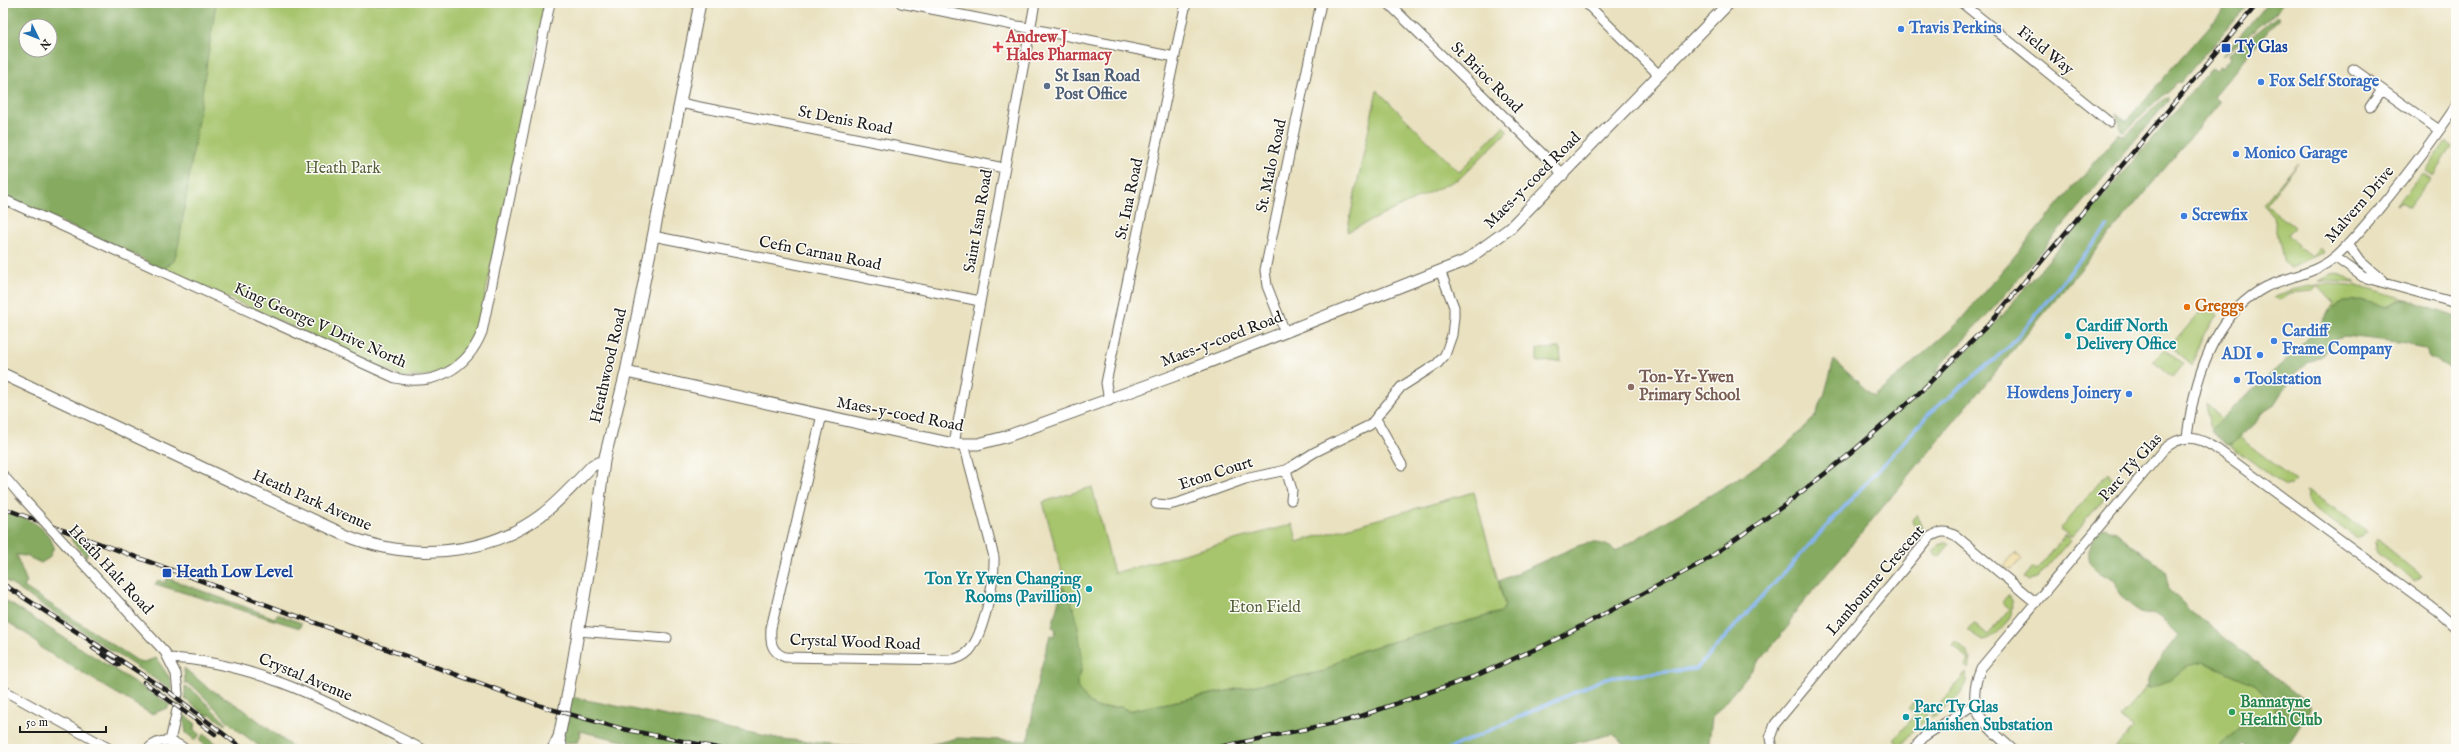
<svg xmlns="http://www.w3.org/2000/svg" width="2459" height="752" font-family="'IM FELL English',serif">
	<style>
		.green { fill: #a7c56d; stroke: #627044; fill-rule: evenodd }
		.forest { fill: #85aa60; stroke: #50633e; fill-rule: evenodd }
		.sand { fill: #eeda9e; stroke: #857b5d }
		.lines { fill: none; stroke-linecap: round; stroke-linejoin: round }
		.stream { stroke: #86b5f1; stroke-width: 3.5 }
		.minor-tunnel { stroke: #c0ba9e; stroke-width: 9; stroke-dasharray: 9 4.5; stroke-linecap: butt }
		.minor-casing { stroke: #646155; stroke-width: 11 }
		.tertiary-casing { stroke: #646155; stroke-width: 13 }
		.minor { stroke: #fff; stroke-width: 9 }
		.tertiary { stroke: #fff; stroke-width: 11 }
		.rail-casing { stroke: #1c1c1c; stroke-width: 4.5 }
		.rail { stroke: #fdfcf7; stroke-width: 3; stroke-dasharray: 9; stroke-linecap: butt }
		.minor-bridge-casing { stroke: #646155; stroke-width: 11; stroke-linecap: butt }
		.minor-bridge { stroke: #fff; stroke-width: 9 }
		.shop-dot { fill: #3f7fe0; stroke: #fdfcf7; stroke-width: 1.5 }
		.health-dot { fill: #e0444e; stroke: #fdfcf7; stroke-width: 1.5 }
		.transit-dot { fill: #1a4fb4; stroke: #fdfcf7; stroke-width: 1.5 }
		.service-dot { fill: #5c6f8a; stroke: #fdfcf7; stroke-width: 1.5 }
		.food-dot { fill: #e8710a; stroke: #fdfcf7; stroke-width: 1.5 }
		.culture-dot { fill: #0f9aa8; stroke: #fdfcf7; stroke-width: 1.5 }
		.education-dot { fill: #8d6e63; stroke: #fdfcf7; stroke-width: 1.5 }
		.leisure-dot { fill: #2e9e5b; stroke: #fdfcf7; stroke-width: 1.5 }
		.labels { text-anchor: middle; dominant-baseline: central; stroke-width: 3; stroke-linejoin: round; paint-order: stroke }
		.shop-label { font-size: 16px; font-weight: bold; fill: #366cbe; stroke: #fdfcf7; text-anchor: start }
		.health-label { font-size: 16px; font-weight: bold; fill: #be3a42; stroke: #fdfcf7; text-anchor: start }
		.transit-label { font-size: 16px; font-weight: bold; fill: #164399; stroke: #fdfcf7; text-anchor: start }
		.street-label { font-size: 16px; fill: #1c1c1c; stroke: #fdfcf7 }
		.service-label { font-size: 16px; font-weight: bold; fill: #4e5e75; stroke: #fdfcf7; text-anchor: start }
		.park-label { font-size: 16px; fill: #54603c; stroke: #fdfcf7 }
		.food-label { font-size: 16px; font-weight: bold; fill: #c56008; stroke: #fdfcf7; text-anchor: start }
		.culture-label { font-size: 16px; font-weight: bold; fill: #0d838f; stroke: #fdfcf7; text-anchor: start }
		.education-label { font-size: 16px; font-weight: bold; fill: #785e54; stroke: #fdfcf7; text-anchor: start }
		.leisure-label { font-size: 16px; font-weight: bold; fill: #27864d; stroke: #fdfcf7; text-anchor: start }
	</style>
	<rect width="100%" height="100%" fill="#fdfcf7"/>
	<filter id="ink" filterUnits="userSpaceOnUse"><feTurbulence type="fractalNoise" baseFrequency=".025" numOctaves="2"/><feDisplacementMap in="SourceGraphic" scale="8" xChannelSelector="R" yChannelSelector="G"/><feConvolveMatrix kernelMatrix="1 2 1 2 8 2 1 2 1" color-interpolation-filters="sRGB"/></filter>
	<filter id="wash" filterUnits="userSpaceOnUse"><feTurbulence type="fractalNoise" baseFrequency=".012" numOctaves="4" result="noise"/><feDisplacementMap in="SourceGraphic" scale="16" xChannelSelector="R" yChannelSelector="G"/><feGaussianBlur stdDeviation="0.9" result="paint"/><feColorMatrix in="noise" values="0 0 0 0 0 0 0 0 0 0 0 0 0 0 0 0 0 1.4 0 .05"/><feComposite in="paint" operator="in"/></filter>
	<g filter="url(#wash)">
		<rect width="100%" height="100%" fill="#e9e1bf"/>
		<path class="green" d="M 3,3 L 546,3 L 477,335 L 462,358 L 435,375 L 402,377 L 3,195 ZM 26,26 L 50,26 L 50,50 L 26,50 Z
			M 1377,90 L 1459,172 L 1503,126 L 1508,131 L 1460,178 L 1347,232 Z
			M 2446,141 L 2452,147 L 2433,176 L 2425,171 Z
			M 2298,163 L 2266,205 L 2294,227 L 2288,235 L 2299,244 L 2298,246 L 2312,257 L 2319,248 L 2324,252 L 2290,268 L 2283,260 L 2274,217 L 2263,204 Z
			M 2423,173 L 2431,179 L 2410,207 L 2402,202 L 2397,204 Z
			M 2335,273 L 2342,274 L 2356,283 L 2319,281 Z
			M 2330,284 L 2368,288 L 2409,300 L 2401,300 L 2387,307 C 2357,300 2353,295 2326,313 L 2335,303 L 2318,285 L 2312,291 L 2289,293 L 2279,300 L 2272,297 C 2291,289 2309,285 2330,284 Z
			M 2206,305 L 2217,315 L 2204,334 L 2192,365 L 2170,347 Z
			M 1560,348 L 1561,361 L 1537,362 L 1537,349 Z
			M 2164,349 L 2183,364 L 2172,377 L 2153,361 Z
			M 2207,404 L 2224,422 L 2222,424 L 2296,481 L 2292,485 L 2285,486 L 2217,436 L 2209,425 Z
			M 2108,472 L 2116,484 L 2071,538 L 2060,530 Z
			M 1092,487 L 1114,573 L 1293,524 L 1297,542 L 1474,492 L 1505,606 L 1501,612 L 1363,650 L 1340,660 L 1325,671 L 1128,711 L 1122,707 L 1096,708 L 1077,690 L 1071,597 L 1062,587 L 1064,579 L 1043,502 Z
			M 2307,490 L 2367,531 L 2362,536 L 2355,538 L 2309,504 L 2307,500 L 2308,494 L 2306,491 Z
			M 1917,514 L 1923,528 L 1919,540 L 1917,538 L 1921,531 L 1913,524 L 1912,520 Z
			M 2065,536 L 2070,540 L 2037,579 L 2029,581 L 2024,578 L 2033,567 L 2037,570 Z
			M 2377,539 L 2422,576 L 2415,581 L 2377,554 L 2375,548 L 2377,545 L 2375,543 Z
			M 1945,543 L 1950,544 L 1939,557 L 1932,552 L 1939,545 Z
			M 2008,595 C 2024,609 1996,640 1983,640 L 1968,630 L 1974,623 L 1988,635 L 2010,609 L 2002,602 Z
			M 2191,634 L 2293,712 L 2244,735 L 2231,749 L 2114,749 L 2133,728 L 2121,717 Z
			M 1956,642 C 1965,650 1974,656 1969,669 L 1966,666 L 1969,660 L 1953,646 Z
			M 1966,673 C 1970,690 1946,710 1932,717 L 1930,716 Z
			M 1913,702 L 1927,713 L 1925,716 L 1928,720 L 1917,727 L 1901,746 L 1894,740 L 1914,716 L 1922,711 L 1920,708 L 1911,712 L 1908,709 Z"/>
		<path class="forest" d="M 3,3 L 216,3 L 179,243 L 174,261 L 165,268 L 158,268 L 125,249 L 46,216 L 41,211 L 33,211 L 24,203 L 20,208 L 3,197 ZM 26,26 L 50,26 L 50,50 L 26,50 Z
			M 2230,3 L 2249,3 L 2180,83 L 2178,82 L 2124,132 L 2120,129 L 2116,113 L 2126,121 Z
			M 2267,3 L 2284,3 L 2277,12 L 2223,56 Z
			M 2277,16 L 2279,18 L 2214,96 L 2220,102 L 1793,615 L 1790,624 L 1712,718 L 1708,749 L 1628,749 L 1621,740 L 1612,734 L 1552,749 L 913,749 L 958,738 L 1028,741 L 1038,680 L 1050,635 L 1054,636 L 1056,629 L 1052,627 L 1062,587 C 1078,605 1078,632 1082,655 C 1084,688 1063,678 1096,708 L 1122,707 L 1128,711 L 1325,671 L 1340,660 L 1363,650 L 1501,612 L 1505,606 L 1499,581 L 1575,547 C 1590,541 1603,541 1616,551 L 1734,481 L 1782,449 L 1814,418 L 1824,396 L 1834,360 L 1874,397 L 1957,324 L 2119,133 L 2124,136 L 2168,96 L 2168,101 L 1997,304 L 1934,372 L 1952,365 L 1996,322 L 2212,68 L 2215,70 L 2219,66 L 2221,67 L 2231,58 L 2229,55 Z
			M 2361,300 L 2387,307 L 2401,300 L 2409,300 L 2456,316 L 2456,371 L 2429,357 L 2425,349 L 2414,347 L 2408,343 L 2345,336 L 2335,339 L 2321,357 L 2308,362 L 2293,375 L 2273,406 L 2260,414 L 2254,424 L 2232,444 L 2227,445 L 2210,429 L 2212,427 L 2287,359 L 2320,326 L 2326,313 L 2344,301 Z
			M 3,511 C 26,518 45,523 54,547 L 49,558 L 41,563 L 26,556 L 16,555 L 27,582 L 24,587 L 141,663 L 156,658 L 169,677 L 173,691 L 3,579 Z
			M 2104,528 L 2116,532 L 2165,571 L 2169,589 L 2190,610 L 2310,706 L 2310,710 L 2288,745 L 2292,749 L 2249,749 L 2243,744 L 2238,749 L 2218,749 L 2246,720 L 2263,725 L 2271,719 L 2276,709 L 2256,685 L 2204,662 L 2187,666 L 2170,680 L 2148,689 C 2146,671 2168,650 2178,635 L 2156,614 C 2152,613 2145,614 2141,612 C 2129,606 2118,593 2115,581 C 2108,577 2099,573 2094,568 C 2080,555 2092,536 2104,528 Z
			M 71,538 L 90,545 L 86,557 L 72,541 Z
			M 167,578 L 275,618 L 277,614 L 301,623 L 300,628 L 155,584 L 158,580 L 165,583 Z
			M 3,599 L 164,701 L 169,704 L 168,708 L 151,714 L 41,648 L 30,636 L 3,619 Z
			M 184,668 L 207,687 L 243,709 L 295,749 L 271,749 L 266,745 L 263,749 L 235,728 L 195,688 L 185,683 Z
			M 185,686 L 197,694 L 226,723 L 225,725 L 210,714 L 208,717 L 185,699 Z
			M 571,697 L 782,739 L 878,749 L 658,749 L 579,731 L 581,734 L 578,742 L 566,743 L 561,739 Z
			M 183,714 L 196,724 L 193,729 L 200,734 L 195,740 L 186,733 Z
			M 204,734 L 224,749 L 202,749 L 205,745 L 199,740 Z"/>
		<path class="sand" d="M 2015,553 L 2022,559 L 2014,568 L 2008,569 L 2004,566 Z"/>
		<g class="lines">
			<path class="stream" d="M 1448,749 L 1606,678 L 1696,669 L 1930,413 L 2011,345 L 2107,227"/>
		</g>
	</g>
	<g filter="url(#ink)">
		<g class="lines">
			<path class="minor-tunnel" d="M 177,710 L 178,694"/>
			<g class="minor-casing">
				<path id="minor" d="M 901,3 L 1175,57
					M 1388,3 L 1564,175
					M 1586,3 L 1659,75
					M 1962,3 L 2109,122
					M 2353,69 L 2439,130
					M 680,103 L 1004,168
					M 2370,107 L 2382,90
					M 3,199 L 395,378 C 434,387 467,369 482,332 L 550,3
					M 653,236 L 980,301
					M 2348,244 L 2360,261 L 2383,281
					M 2335,257 L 2363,277 L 2456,303
					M 1285,332 L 1267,286 L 1265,270 L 1321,3
					M 1109,401 L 1106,383 L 1186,3
					M 822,415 L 771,628 C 770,642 771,652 785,657 L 950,660 C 957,659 964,656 969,651 C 984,634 995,579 994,557 L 964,444
					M 1376,419 L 1402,465
					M 2187,437 C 2194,381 2212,315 2266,287 C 2289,276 2315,274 2335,257 C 2351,243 2364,226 2378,210 C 2406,176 2432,142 2456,106
					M 954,444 L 1035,3
					M 1286,470 L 1292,490 L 1291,500
					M 3,475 L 20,495
					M 1156,504 L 1169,505 L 1181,502 L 1245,479 L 1286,470 L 1315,452 L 1370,425 L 1401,387 L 1437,364 L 1445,355 L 1452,335 L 1454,317 L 1454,307 L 1441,273
					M 66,545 L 165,652 L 176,674 L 178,694
					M 578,631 L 667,638
					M 169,658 C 261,662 341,709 422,749
					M 3,690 L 110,749
					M 170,741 L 177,710
					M 148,749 C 160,738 173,739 185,749
					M 1772,749 L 1770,738 L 1775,724 L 1930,537 C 1940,531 1946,530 1956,536 L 2036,603
					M 1913,749 L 1926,735 L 1975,704
					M 2012,749 C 1983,723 1964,709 1981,668 L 2164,449 C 2181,435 2195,435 2214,447 L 2437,611 L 2456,628"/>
			</g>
			<g class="tertiary-casing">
				<path id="tertiary" d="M 626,372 L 954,444 L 978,444 L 1005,437 L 1176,375 L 1465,261 L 1509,229 L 1729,3
					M 3,374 L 345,535 C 408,561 484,557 540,516 C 560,501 576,482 593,465 L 604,461
					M 559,737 L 562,749
					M 553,749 L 559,737 L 568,692 L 595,533 L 604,461 L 626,372 L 700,3"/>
			</g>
			<use href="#minor" class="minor"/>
			<use href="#tertiary" class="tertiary"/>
			<g class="rail-casing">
				<path id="rail" d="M 3,508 L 547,708 L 623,729 L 722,749
					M 3,584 L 168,691 L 243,749
					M 93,648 L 119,665
					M 144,682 L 215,734
					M 1210,749 L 1349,720 L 1473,677 L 1549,643 L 1703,562 L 1782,507 L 1850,454 L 1917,395 L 1989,324 L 2258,3"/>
			</g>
			<use href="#rail" class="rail"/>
			<g class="minor-bridge-casing">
				<path id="minor-bridge" d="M 20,495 L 66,545"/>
			</g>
			<use href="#minor-bridge" class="minor-bridge"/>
		</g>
	</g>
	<g class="shop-dot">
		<circle cx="1901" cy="29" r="4"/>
		<circle cx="2261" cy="82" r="4"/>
		<circle cx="2236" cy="154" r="4"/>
		<circle cx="2184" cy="216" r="4"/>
		<circle cx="2274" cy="341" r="4"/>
		<circle cx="2260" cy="355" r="4"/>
		<circle cx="2237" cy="380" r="4"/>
		<circle cx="2129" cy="394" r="4"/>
	</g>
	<path class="health-dot" d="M996 41h4v4h4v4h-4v4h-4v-4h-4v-4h4z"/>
	<g class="transit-dot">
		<rect x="2221" y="43" width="10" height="10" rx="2"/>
		<rect x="162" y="568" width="10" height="10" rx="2"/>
	</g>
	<circle class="service-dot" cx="1047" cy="86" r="4"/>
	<circle class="food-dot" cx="2187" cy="307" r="4"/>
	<g class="culture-dot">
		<circle cx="2068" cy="336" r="4"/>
		<circle cx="1089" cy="589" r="4"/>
		<circle cx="1906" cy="717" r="4"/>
	</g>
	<circle class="education-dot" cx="1631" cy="387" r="4"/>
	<circle class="leisure-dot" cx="2232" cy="712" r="4"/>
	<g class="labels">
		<g class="shop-label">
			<text x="1909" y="29">Travis Perkins</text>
			<text x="2269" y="82">Fox Self Storage</text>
			<text x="2244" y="154">Monico Garage</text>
			<text x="2192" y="216">Screwfix</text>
			<text x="2282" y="332">Cardiff<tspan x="2282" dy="18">Frame Company</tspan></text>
			<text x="2252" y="355" text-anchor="end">ADI</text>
			<text x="2245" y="380">Toolstation</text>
			<text x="2121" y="394" text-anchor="end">Howdens Joinery</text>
		</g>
		<g class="health-label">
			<text x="1006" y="38">Andrew J<tspan x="1006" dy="18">Hales Pharmacy</tspan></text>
		</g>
		<g class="transit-label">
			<text x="2235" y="48">Tŷ Glas</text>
			<text x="176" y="573">Heath Low Level</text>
		</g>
		<g class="street-label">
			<text transform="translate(2045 51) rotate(39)">Field Way</text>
			<text transform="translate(1486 78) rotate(45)">St Brioc Road</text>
			<text transform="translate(845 121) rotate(11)">St Denis Road</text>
			<text transform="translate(1272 166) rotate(-78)">St. Malo Road</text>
			<text transform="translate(1533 181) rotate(-45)">Maes-y-coed Road</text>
			<text transform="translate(1130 199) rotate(-78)">St. Ina Road</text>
			<text transform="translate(2360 205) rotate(-49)">Malvern Drive</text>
			<text transform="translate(979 221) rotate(-80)">Saint Isan Road</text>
			<text transform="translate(820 254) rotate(11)">Cefn Carnau Road</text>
			<text transform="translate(320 326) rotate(24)">King George V Drive North</text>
			<text transform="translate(1222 340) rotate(-21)">Maes-y-coed Road</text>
			<text transform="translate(609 366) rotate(-77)">Heathwood Road</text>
			<text transform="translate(900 415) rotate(11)">Maes-y-coed Road</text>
			<text transform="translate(2131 468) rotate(-48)">Parc Tŷ Glas</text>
			<text transform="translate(1216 474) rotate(-18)">Eton Court</text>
			<text transform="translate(312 501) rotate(24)">Heath Park Avenue</text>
			<text transform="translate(110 570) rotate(47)">Heath Halt Road</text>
			<text transform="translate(1876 581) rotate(-49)">Lambourne Crescent</text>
			<text transform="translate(855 643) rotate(2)">Crystal Wood Road</text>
			<text transform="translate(305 678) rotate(23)">Crystal Avenue</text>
		</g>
		<g class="service-label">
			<text x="1055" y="77">St Isan Road<tspan x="1055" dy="18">Post Office</tspan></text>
		</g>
		<g class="park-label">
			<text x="343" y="169">Heath Park</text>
			<text x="1265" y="608">Eton Field</text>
		</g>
		<g class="food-label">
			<text x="2195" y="307">Greggs</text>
		</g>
		<g class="culture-label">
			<text x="2076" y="327">Cardiff North<tspan x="2076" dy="18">Delivery Office</tspan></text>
			<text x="1081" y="580" text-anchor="end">Ton Yr Ywen Changing<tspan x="1081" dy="18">Rooms (Pavillion)</tspan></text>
			<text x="1914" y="708">Parc Ty Glas<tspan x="1914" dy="18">Llanishen Substation</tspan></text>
		</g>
		<g class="education-label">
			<text x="1639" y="378">Ton-Yr-Ywen<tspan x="1639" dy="18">Primary School</tspan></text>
		</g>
		<g class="leisure-label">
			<text x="2240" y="703">Bannatyne<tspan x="2240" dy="18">Health Club</tspan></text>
		</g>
	</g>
	<rect width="2459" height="752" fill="none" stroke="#fdfcf7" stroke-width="16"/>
	<g transform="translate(38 38) rotate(133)"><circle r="19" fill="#fdfcf7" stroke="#a3a29f"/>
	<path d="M0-3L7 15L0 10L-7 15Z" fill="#1f6fb2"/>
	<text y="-6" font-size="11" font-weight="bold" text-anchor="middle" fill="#1c1c1c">N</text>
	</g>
	<path d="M20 726v6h86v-6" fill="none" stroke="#1c1c1c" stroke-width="2"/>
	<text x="26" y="726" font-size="12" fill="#1c1c1c" stroke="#fdfcf7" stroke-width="3" paint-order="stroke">50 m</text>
</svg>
